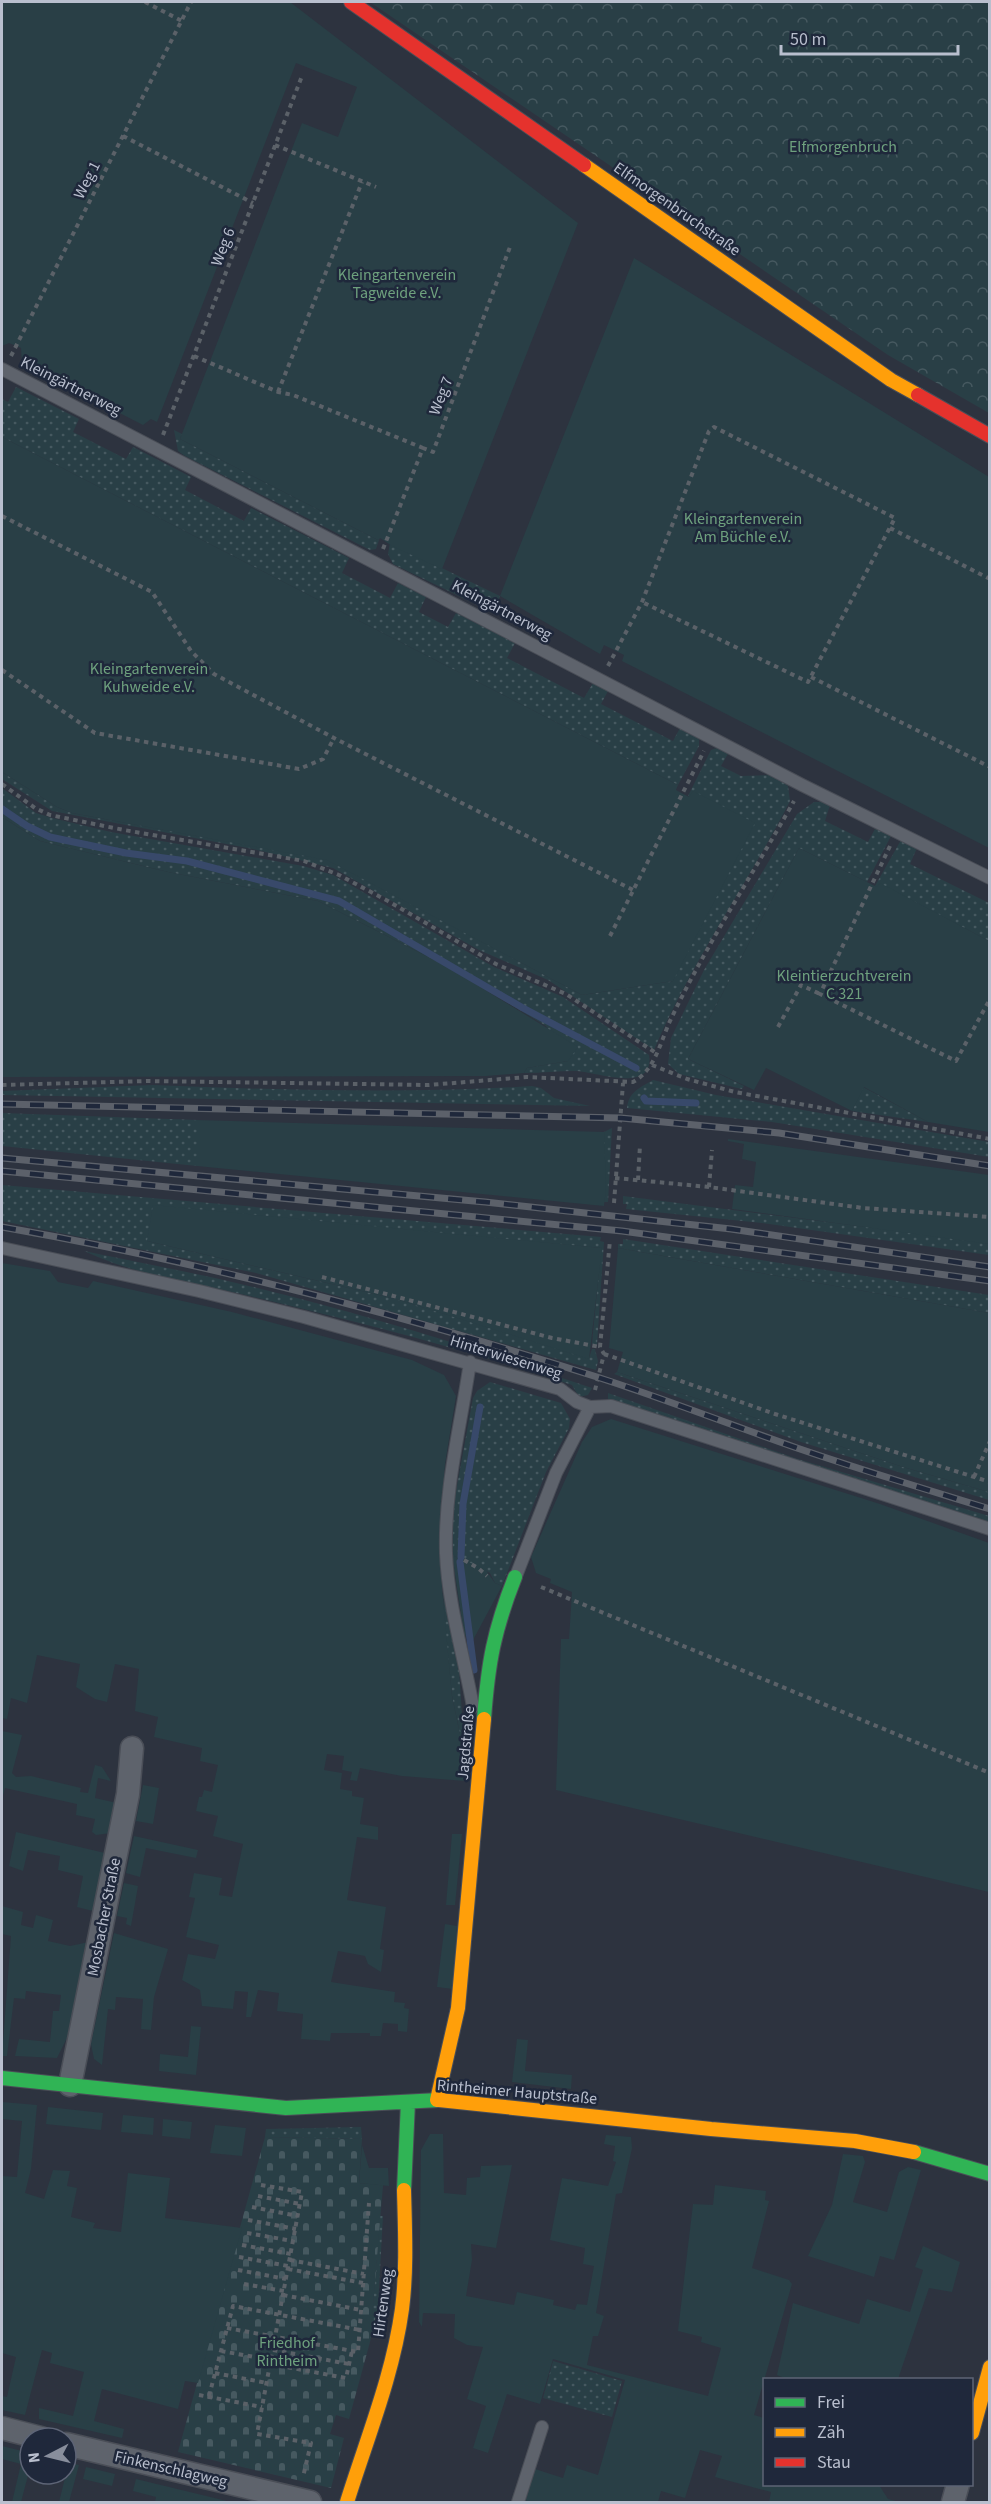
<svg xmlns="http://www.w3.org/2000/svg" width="991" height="2504" font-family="'Source Sans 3',sans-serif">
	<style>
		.grass { fill: url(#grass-dots) }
		.forest { fill: url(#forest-crowns) }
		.cemetery { fill: url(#cemetery-stones) }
		.green { fill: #293f46 }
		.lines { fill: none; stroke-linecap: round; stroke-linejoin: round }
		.stream { stroke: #38496a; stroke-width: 7 }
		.lane-casing { stroke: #4a4e57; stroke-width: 14 }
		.street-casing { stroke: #4a4e57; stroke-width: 25 }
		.fast-casing { stroke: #4a4e57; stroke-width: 16 }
		.slow-casing { stroke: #4a4e57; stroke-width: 16 }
		.jam-casing { stroke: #4a4e57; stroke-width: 16 }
		.path { stroke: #5b6168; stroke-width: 4; stroke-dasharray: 4.5 4.5; stroke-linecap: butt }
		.lane { stroke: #5e636c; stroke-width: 12 }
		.street { stroke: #5e636c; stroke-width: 22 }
		.fast { stroke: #30b455; stroke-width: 14 }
		.slow { stroke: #ff9f0a; stroke-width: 14 }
		.jam { stroke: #e5322d; stroke-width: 14 }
		.rail-casing { stroke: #5c616a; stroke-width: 7 }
		.rail { stroke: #1f283b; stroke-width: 4.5; stroke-dasharray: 14; stroke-linecap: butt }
		.labels { text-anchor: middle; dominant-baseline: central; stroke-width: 5; stroke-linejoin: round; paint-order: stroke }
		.park-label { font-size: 16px; fill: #6ea17e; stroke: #1f283b }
		.street-label { font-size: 16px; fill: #b9bfce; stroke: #1f283b }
	</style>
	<defs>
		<pattern id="grass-dots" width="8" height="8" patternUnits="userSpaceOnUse" patternTransform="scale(1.5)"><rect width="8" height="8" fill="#293f46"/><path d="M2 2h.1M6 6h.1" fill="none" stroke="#465960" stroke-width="1.8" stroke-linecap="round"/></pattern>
		<pattern id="forest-crowns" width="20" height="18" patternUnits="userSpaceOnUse" patternTransform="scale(1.5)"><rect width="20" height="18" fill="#293f46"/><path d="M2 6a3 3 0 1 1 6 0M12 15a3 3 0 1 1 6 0" fill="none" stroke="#465960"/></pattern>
		<pattern id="cemetery-stones" width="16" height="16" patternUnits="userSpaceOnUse" patternTransform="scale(1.5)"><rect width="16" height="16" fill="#293f46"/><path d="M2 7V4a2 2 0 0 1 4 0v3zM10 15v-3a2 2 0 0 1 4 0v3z" fill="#465960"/></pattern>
	</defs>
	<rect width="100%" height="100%" fill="#2d333f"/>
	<path class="grass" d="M 16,387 L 79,419 L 73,432 L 126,459 L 133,447 L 191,477 L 185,490 L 244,521 L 251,508 L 349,558 L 342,573 L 390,598 L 398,583 L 426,597 L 419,612 L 448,627 L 456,613 L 515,643 L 507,658 L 584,698 L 593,683 L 608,691 L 601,704 L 673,741 L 680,728 L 699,737 L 699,746 L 678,785 L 2,437 L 2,399 L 8,402 Z
		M 174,430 L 182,434 L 180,439 L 378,540 L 380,537 L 376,549 L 370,550 L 185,456 L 178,451 Z
		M 390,543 L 500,596 L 494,613 L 393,564 L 388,554 Z
		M 719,747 L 729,752 L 721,766 L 741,776 L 773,775 L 788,786 L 790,801 C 747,885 691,962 654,1050 L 548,980 L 479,950 L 333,868 L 253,849 L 52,811 L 2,779 L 2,772 L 57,807 L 72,813 L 327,859 L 582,995 L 673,981 L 693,791 L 690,797 L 688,796 L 711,750 Z
		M 2,788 L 36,813 L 52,818 L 111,832 L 303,866 L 333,875 L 494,967 L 563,997 L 649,1055 C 655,1095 594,1071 575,1071 C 558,1071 541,1073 524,1073 L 527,1068 L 568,1061 L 546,1026 L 448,967 L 318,901 L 168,872 L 40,841 L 2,817 Z
		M 814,802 L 823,802 L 830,805 L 825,821 L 868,842 L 876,827 L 891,836 L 867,882 L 799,848 L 688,1059 L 744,1086 L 742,1089 L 679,1074 L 668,1064 L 671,1038 L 704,970 L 797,814 Z
		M 901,840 L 917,848 L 910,864 L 989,903 L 989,941 L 880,884 L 877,888 L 875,886 Z
		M 653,1080 L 716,1095 L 989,1142 L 989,1157 L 772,1122 L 627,1108 C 629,1091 640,1088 653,1080 Z
		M 153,1085 C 279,1090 406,1094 532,1086 L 541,1088 L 554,1098 L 590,1106 L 2,1095 L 2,1091 Z
		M 863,1087 L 928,1122 L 852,1111 Z
		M 2,1113 L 197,1120 L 197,1166 L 2,1146 Z
		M 612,1128 L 608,1202 L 604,1202 L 604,1132 Z
		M 2,1185 L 601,1237 L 600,1241 L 604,1242 L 597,1345 L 592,1344 L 601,1248 L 453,1235 L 147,1241 L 396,1299 L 589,1358 L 592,1349 L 595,1349 L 598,1361 L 596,1370 L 256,1273 L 2,1221 Z
		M 623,1196 L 970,1240 L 989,1244 L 989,1255 L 762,1223 L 626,1209 L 627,1204 L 623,1204 Z
		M 623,1239 L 989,1295 L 989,1313 L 618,1248 L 618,1244 L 623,1244 Z
		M 84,1251 C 140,1263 197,1273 253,1287 C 368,1315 480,1350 592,1388 L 588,1395 L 579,1397 L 572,1385 C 462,1348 350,1320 237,1293 C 185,1281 133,1274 84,1251 Z
		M 617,1372 L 903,1467 L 989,1492 L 989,1500 L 801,1442 L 614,1374 Z
		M 490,1382 L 561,1403 L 570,1419 L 569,1428 L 546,1472 L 502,1586 L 495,1583 L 490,1573 L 452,1555 L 453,1508 L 473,1398 L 477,1391 Z
		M 608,1393 L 798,1459 L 989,1516 L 989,1523 L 608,1400 Z
		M 441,1528 L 459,1670 L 465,1758 L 452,1696 L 444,1620 Z
		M 361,2127 L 362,2139 L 265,2137 L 266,2129 Z
		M 380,2216 L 383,2216 L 378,2307 L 370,2342 Z
		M 553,2361 L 622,2381 L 612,2417 L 543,2398 Z"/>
	<path class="forest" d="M 370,2 L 989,2 L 989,413 L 888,355 Z"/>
	<path class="cemetery" d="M 265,2137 L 362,2139 L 359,2183 L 383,2185 L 370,2342 L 349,2419 L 336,2415 L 330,2434 L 344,2438 L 331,2488 L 178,2452 Z"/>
	<path class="green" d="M 2,2 L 290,2 L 578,223 L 442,569 L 392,546 L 380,538 L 378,540 L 180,439 L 302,123 L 338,137 L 357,87 L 296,63 L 157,422 L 151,419 L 143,425 L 22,363 L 21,348 L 9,343 L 2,346 Z
		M 634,258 L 989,477 L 989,848 L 622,661 L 624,655 L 604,645 L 600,654 L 500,596 Z
		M 2,437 L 678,785 L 676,790 L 689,797 L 693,791 L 755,823 L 673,981 L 582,995 L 327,860 L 72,813 L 57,807 L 2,772 Z
		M 2,817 L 40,841 L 168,872 L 318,901 L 448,967 L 578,1047 L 568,1061 L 527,1068 L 524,1073 L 486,1076 L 2,1077 Z
		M 799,848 L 877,887 L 880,883 L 989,941 L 989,1132 L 928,1122 L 864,1087 L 852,1111 L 766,1068 L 754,1090 L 688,1059 Z
		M 197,1120 L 604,1132 L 606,1188 L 604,1206 L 197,1166 Z
		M 728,1139 L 989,1175 L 989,1244 L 732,1209 L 735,1185 L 753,1187 L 756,1162 L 742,1159 L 744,1144 L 728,1141 Z
		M 153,1205 L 602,1248 L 589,1359 L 396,1299 L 147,1241 Z
		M 618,1248 L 989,1313 L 989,1492 L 903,1467 L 617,1372 L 623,1352 L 609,1348 Z
		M 2,1263 L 50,1271 L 58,1282 L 88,1288 L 93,1281 L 232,1312 L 412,1360 L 444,1375 L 456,1396 L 445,1464 L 441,1528 L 442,1588 L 452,1696 L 465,1758 L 465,1781 L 402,1776 L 360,1768 L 357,1781 L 350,1780 L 352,1772 L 342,1770 L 344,1756 L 327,1754 L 324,1770 L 342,1773 L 340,1789 L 352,1791 L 352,1796 L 364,1798 L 360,1824 L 378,1827 L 378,1840 L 357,1837 L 347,1900 L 386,1907 L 380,1949 L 384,1950 L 381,1972 L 368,1964 L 365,1956 L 338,1951 L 331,1982 L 395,1992 L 394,2002 L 405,2003 L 404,2008 L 409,2009 L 407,2032 L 398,2031 L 398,2024 L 383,2023 L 381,2036 L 370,2036 L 370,2033 L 331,2033 L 330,2041 L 301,2039 L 303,2014 L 277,2011 L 279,1993 L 258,1990 L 251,2017 L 246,2017 L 248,1992 L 235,1991 L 233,2009 L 202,2006 L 200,1990 L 182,1980 L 188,1954 L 215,1959 L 219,1945 L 186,1937 L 195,1898 L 189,1897 L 194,1873 L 222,1878 L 219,1895 L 232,1897 L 243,1844 L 213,1836 L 218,1816 L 196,1811 L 199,1797 L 202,1797 L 204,1790 L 212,1792 L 218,1765 L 200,1761 L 202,1748 L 154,1737 L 158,1717 L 135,1711 L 139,1669 L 115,1664 L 107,1702 L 95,1699 L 76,1687 L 80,1664 L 37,1655 L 27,1703 L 11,1698 L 7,1719 L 2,1718 Z
		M 611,1419 L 880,1504 L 989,1543 L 989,1892 L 556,1790 L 561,1639 L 569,1639 L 572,1592 L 550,1583 L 551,1579 L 536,1573 L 531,1557 L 582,1442 L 592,1427 Z
		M 452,1555 L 485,1569 L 495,1583 L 502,1586 L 473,1640 L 469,1640 L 464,1634 Z
		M 2,1731 L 22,1735 L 12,1773 L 16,1777 L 31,1776 L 81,1788 L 80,1792 L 88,1793 L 95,1765 L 102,1767 L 111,1781 L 98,1778 L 95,1798 L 117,1803 L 111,1833 L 96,1835 L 92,1832 L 95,1819 L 76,1815 L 77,1804 L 5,1788 L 2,1800 Z
		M 143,1785 L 159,1788 L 153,1824 L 136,1821 Z
		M 16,1832 L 105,1853 L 93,1911 L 77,1907 L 83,1876 L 58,1870 L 60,1856 L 28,1850 L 23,1871 L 9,1866 Z
		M 452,1834 L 462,1834 L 455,1905 L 446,1905 Z
		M 134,1836 L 198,1850 L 196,1858 L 146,1848 L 140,1877 L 126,1873 Z
		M 124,1883 L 138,1886 L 131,1926 L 126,1924 L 127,1918 L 117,1916 Z
		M 2,1906 L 23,1912 L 21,1925 L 33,1928 L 36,1915 L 53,1920 L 48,1941 L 70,1946 L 89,1942 L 67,2038 L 57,2058 L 15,2056 L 19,2039 L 50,2042 L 53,2011 L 59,2011 L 61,1995 L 26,1991 L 25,1999 L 14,1998 L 7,2056 L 2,2056 L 11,1936 L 2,1934 Z
		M 445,1924 L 457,1926 L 453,1989 L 437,1987 Z
		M 114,1933 L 168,1949 L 154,1997 L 151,2030 L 141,2029 L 143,1999 L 116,1997 L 115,2010 L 108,2009 L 102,2065 L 94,2059 L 91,2044 Z
		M 191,2026 L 201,2027 L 196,2075 L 159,2071 L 160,2054 L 188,2057 Z
		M 517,2039 L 528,2040 L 525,2071 L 572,2075 L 571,2089 L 512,2082 Z
		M 2,2102 L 37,2105 L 31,2169 L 25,2193 L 44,2199 L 53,2170 L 70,2171 L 67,2186 L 77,2188 L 71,2217 L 95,2223 L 93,2228 L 121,2232 L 128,2173 L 170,2178 L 165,2218 L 242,2228 L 198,2383 L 185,2381 L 178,2409 L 102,2389 L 94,2421 L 124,2429 L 122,2438 L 39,2419 L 39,2408 L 73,2416 L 84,2372 L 50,2363 L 52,2353 L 42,2350 L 25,2415 L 2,2410 L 2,2396 L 7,2397 L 16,2357 L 2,2353 L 4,2266 L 2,2176 L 17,2177 L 22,2121 L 2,2119 Z
		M 48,2107 L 103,2113 L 101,2130 L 46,2124 Z
		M 123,2115 L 154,2118 L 153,2135 L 121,2132 Z
		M 163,2119 L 192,2122 L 190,2139 L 162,2136 Z
		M 215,2125 L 246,2128 L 242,2156 L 210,2153 Z
		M 430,2134 L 443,2134 L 444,2193 L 466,2195 L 467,2178 L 480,2177 L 481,2166 L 512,2165 L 496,2248 L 471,2244 L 472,2260 L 466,2296 L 514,2305 L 517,2292 L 554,2300 L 553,2305 L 575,2310 L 577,2304 L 587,2305 L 594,2266 L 583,2264 L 585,2248 L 550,2240 L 562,2178 L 608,2186 L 616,2162 L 613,2161 L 615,2146 L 604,2144 L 606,2135 L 631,2137 L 632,2148 L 622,2193 L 616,2194 L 596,2313 L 604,2316 L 598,2336 L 593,2336 L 587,2365 L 708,2396 L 721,2348 L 701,2342 L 702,2337 L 678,2331 L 693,2204 L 713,2205 L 715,2185 L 766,2191 L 765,2200 L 769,2201 L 752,2268 L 789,2280 L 792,2284 L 754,2415 L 764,2418 L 764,2484 L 879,2485 L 888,2499 L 900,2502 L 769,2502 L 771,2492 L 715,2477 L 722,2456 L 700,2450 L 685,2498 L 661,2491 L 658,2502 L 525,2502 L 535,2469 L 563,2478 L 567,2465 L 598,2475 L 625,2380 L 553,2359 L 540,2404 L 507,2394 L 488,2453 L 473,2448 L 486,2406 L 467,2399 L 483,2347 L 467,2345 L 454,2338 L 455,2314 L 423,2313 L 422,2327 L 419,2322 L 421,2150 Z
		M 362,2145 L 369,2168 L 388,2168 L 389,2186 L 359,2183 Z
		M 843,2154 L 863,2156 L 865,2162 L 853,2202 L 887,2212 L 899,2172 L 908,2167 L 921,2170 L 894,2260 L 880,2256 L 874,2277 L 808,2256 L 832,2205 Z
		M 923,2246 L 960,2262 L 952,2292 L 929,2288 L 898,2379 L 789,2380 L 777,2375 L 793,2303 L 859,2324 L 867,2299 L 910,2312 L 923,2270 L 915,2267 Z
		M 2,2446 L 30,2453 L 30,2468 L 21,2502 L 12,2502 L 21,2464 L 2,2459 Z
		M 66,2462 L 79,2465 L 69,2502 L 59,2502 L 66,2474 Z
		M 86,2467 L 115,2474 L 112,2486 L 83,2479 Z
		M 136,2479 L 231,2502 L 155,2502 L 156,2497 L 133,2491 Z"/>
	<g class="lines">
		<path class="stream" d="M 2,809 L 27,826 L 50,837 L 126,853 L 187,861 L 339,901 L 523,1008 L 636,1068
			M 644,1098 L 646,1101 L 696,1103
			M 461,1557 L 463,1504 L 480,1407
			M 460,1562 L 474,1670"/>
		<g class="lane-casing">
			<path id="lane" d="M 2,369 L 802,785 L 990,878
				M 2,1248 L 199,1291 L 304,1317 L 560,1389 L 577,1402 L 590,1407 L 611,1406 L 990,1529
				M 470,1362 C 461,1425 444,1489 446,1553 C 448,1605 464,1656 473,1707
				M 516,1576 L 556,1473 L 590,1407
				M 518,2502 L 542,2427"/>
		</g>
		<g class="street-casing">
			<path id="street" d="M 70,2085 L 128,1794 L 132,1748
				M 2,2428 L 41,2438
				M 66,2444 L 310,2502
				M 953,2502 L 958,2484"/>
		</g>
		<g class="fast-casing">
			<path id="fast" d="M 484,1719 C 488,1663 494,1630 515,1577
				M 2,2078 L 286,2108 L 439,2100
				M 914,2152 L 990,2174
				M 404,2190 L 408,2102"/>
		</g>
		<g class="slow-casing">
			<path id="slow" d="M 584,165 L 891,380 L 918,395
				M 437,2100 L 458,2008 L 484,1719
				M 439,2100 L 711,2129 L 855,2141 L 914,2152
				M 972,2433 L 990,2367
				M 347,2502 C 367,2438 393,2375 402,2309 C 407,2270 405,2230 404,2190"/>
		</g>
		<g class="jam-casing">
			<path id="jam" d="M 351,2 L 584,165
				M 918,395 L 990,436"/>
		</g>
		<path class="path" d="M 145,2 L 182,21
			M 123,136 L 253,203
			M 275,145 L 376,187
			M 11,356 L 191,2
			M 194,356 L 278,392 L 293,395 L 423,448
			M 278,392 L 362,182
			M 163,435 L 302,76
			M 2,516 L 152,592 L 191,651 L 214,674 L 334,738 L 633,890
			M 890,528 L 990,579
			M 383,549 L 423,448 L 433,452 L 510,247
			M 608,666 L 642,602 L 709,431 L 714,427 L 895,518 L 808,682 L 642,602
			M 2,670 L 95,733 L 299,769 L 323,759 L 334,738
			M 811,677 L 990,767
			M 2,784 L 35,808 L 50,815 L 124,830 L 304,861 L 339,875 L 388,901 L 496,964 L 566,994 L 656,1053
			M 890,846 L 820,994 L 956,1061 L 990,999
			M 610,936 L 704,751
			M 778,1027 L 801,985 L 820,994
			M 652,1065 L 687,1079 L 735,1092 L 990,1139
			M 2,1085 L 146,1081 L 429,1085 L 527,1077 L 633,1082 C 655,1070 660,1043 670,1021 C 706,945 753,874 794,801
			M 615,1178 L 709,1187 L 863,1208 L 990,1217
			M 638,1180 L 640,1145
			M 709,1187 L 712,1150
			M 614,1203 L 623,1083
			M 322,1277 L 552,1338 L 600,1347
			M 604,1354 L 775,1414 L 990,1482
			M 595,1390 L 604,1354 L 600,1347 L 610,1240
			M 974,1477 L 990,1441
			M 464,1560 L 478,1568 L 487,1576
			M 541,1587 L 990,1773
			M 261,2185 L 302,2192 L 257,2434 L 311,2443 L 303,2477
			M 258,2196 L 300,2204
			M 252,2207 L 298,2216
			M 248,2220 L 296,2229
			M 247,2233 L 293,2241
			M 242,2245 L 291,2254
			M 239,2257 L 288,2266
			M 290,2260 L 364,2274
			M 288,2269 L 363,2283
			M 238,2270 L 286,2279
			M 244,2284 L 284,2291
			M 283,2295 L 361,2310
			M 227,2328 L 358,2352 L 369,2203
			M 273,2350 L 349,2364
			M 221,2351 L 271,2360
			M 270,2364 L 346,2378 L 352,2351
			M 215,2373 L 267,2383
			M 199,2395 L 262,2407
			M 209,2396 L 233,2306 L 360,2330"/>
		<use href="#lane" class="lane"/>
		<use href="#street" class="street"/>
		<use href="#fast" class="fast"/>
		<use href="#slow" class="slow"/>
		<use href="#jam" class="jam"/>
		<g class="rail-casing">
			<path id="rail" d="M 2,1104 L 621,1118 L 779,1133 L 990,1166
				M 2,1158 L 485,1202 L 731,1229 L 990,1267
				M 2,1171 L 622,1231 L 990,1281
				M 2,1227 C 203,1262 403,1315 597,1377 C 665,1399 731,1425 797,1448 C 861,1470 925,1489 990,1509"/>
		</g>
		<use href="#rail" class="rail"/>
	</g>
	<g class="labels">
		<g class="park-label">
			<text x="843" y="147">Elfmorgenbruch</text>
			<text x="397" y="275">Kleingartenverein<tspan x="397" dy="18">Tagweide e.V.</tspan></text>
			<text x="743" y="519">Kleingartenverein<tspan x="743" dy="18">Am Büchle e.V.</tspan></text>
			<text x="149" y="669">Kleingartenverein<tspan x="149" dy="18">Kuhweide e.V.</tspan></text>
			<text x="844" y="976">Kleintierzuchtverein<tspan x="844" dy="18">C 321</tspan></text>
			<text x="287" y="2343">Friedhof<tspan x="287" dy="18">Rintheim</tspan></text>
		</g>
		<g class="street-label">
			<text transform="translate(87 180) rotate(-63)">Weg 1</text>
			<text transform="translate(677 209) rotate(35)">Elfmorgenbruchstraße</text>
			<text transform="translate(223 247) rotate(-69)">Weg 6</text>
			<text transform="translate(71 386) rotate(27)">Kleingärtnerweg</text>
			<text transform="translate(441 396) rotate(-69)">Weg 7</text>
			<text transform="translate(502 610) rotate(28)">Kleingärtnerweg</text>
			<text transform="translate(506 1357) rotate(17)">Hinterwiesenweg</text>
			<text transform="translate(466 1743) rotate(-85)">Jagdstraße</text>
			<text transform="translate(104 1917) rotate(-79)">Mosbacher Straße</text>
			<text transform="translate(517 2092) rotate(5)">Rintheimer Hauptstraße</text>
			<text transform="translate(383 2303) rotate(-82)">Hirtenweg</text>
			<text transform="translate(171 2469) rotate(13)">Finkenschlagweg</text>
		</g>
	</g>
	<rect width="991" height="2504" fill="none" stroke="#b9bfce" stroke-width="6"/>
	<rect x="763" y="2378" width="210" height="108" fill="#1f283b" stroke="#5d6476" stroke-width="1.5"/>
	<rect x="775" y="2398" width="30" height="9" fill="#30b455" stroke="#5d6476" stroke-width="1.5"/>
	<text x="817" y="2408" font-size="18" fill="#b9bfce">Frei</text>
	<rect x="775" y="2428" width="30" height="9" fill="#ff9f0a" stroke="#5d6476" stroke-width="1.5"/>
	<text x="817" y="2438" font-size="18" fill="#b9bfce">Zäh</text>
	<rect x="775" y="2458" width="30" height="9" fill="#e5322d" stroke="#5d6476" stroke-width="1.5"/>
	<text x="817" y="2468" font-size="18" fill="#b9bfce">Stau</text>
	<g transform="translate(48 2456) rotate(263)"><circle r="28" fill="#1f283b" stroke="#5d6476" stroke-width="1.5"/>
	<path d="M0-4.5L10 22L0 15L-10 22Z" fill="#888e9c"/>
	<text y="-9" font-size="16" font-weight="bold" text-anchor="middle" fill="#b9bfce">N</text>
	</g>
	<path d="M781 45v9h177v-9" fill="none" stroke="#b9bfce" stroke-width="3"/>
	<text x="790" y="45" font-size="18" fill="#b9bfce" stroke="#1f283b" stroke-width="4.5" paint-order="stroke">50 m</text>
</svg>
